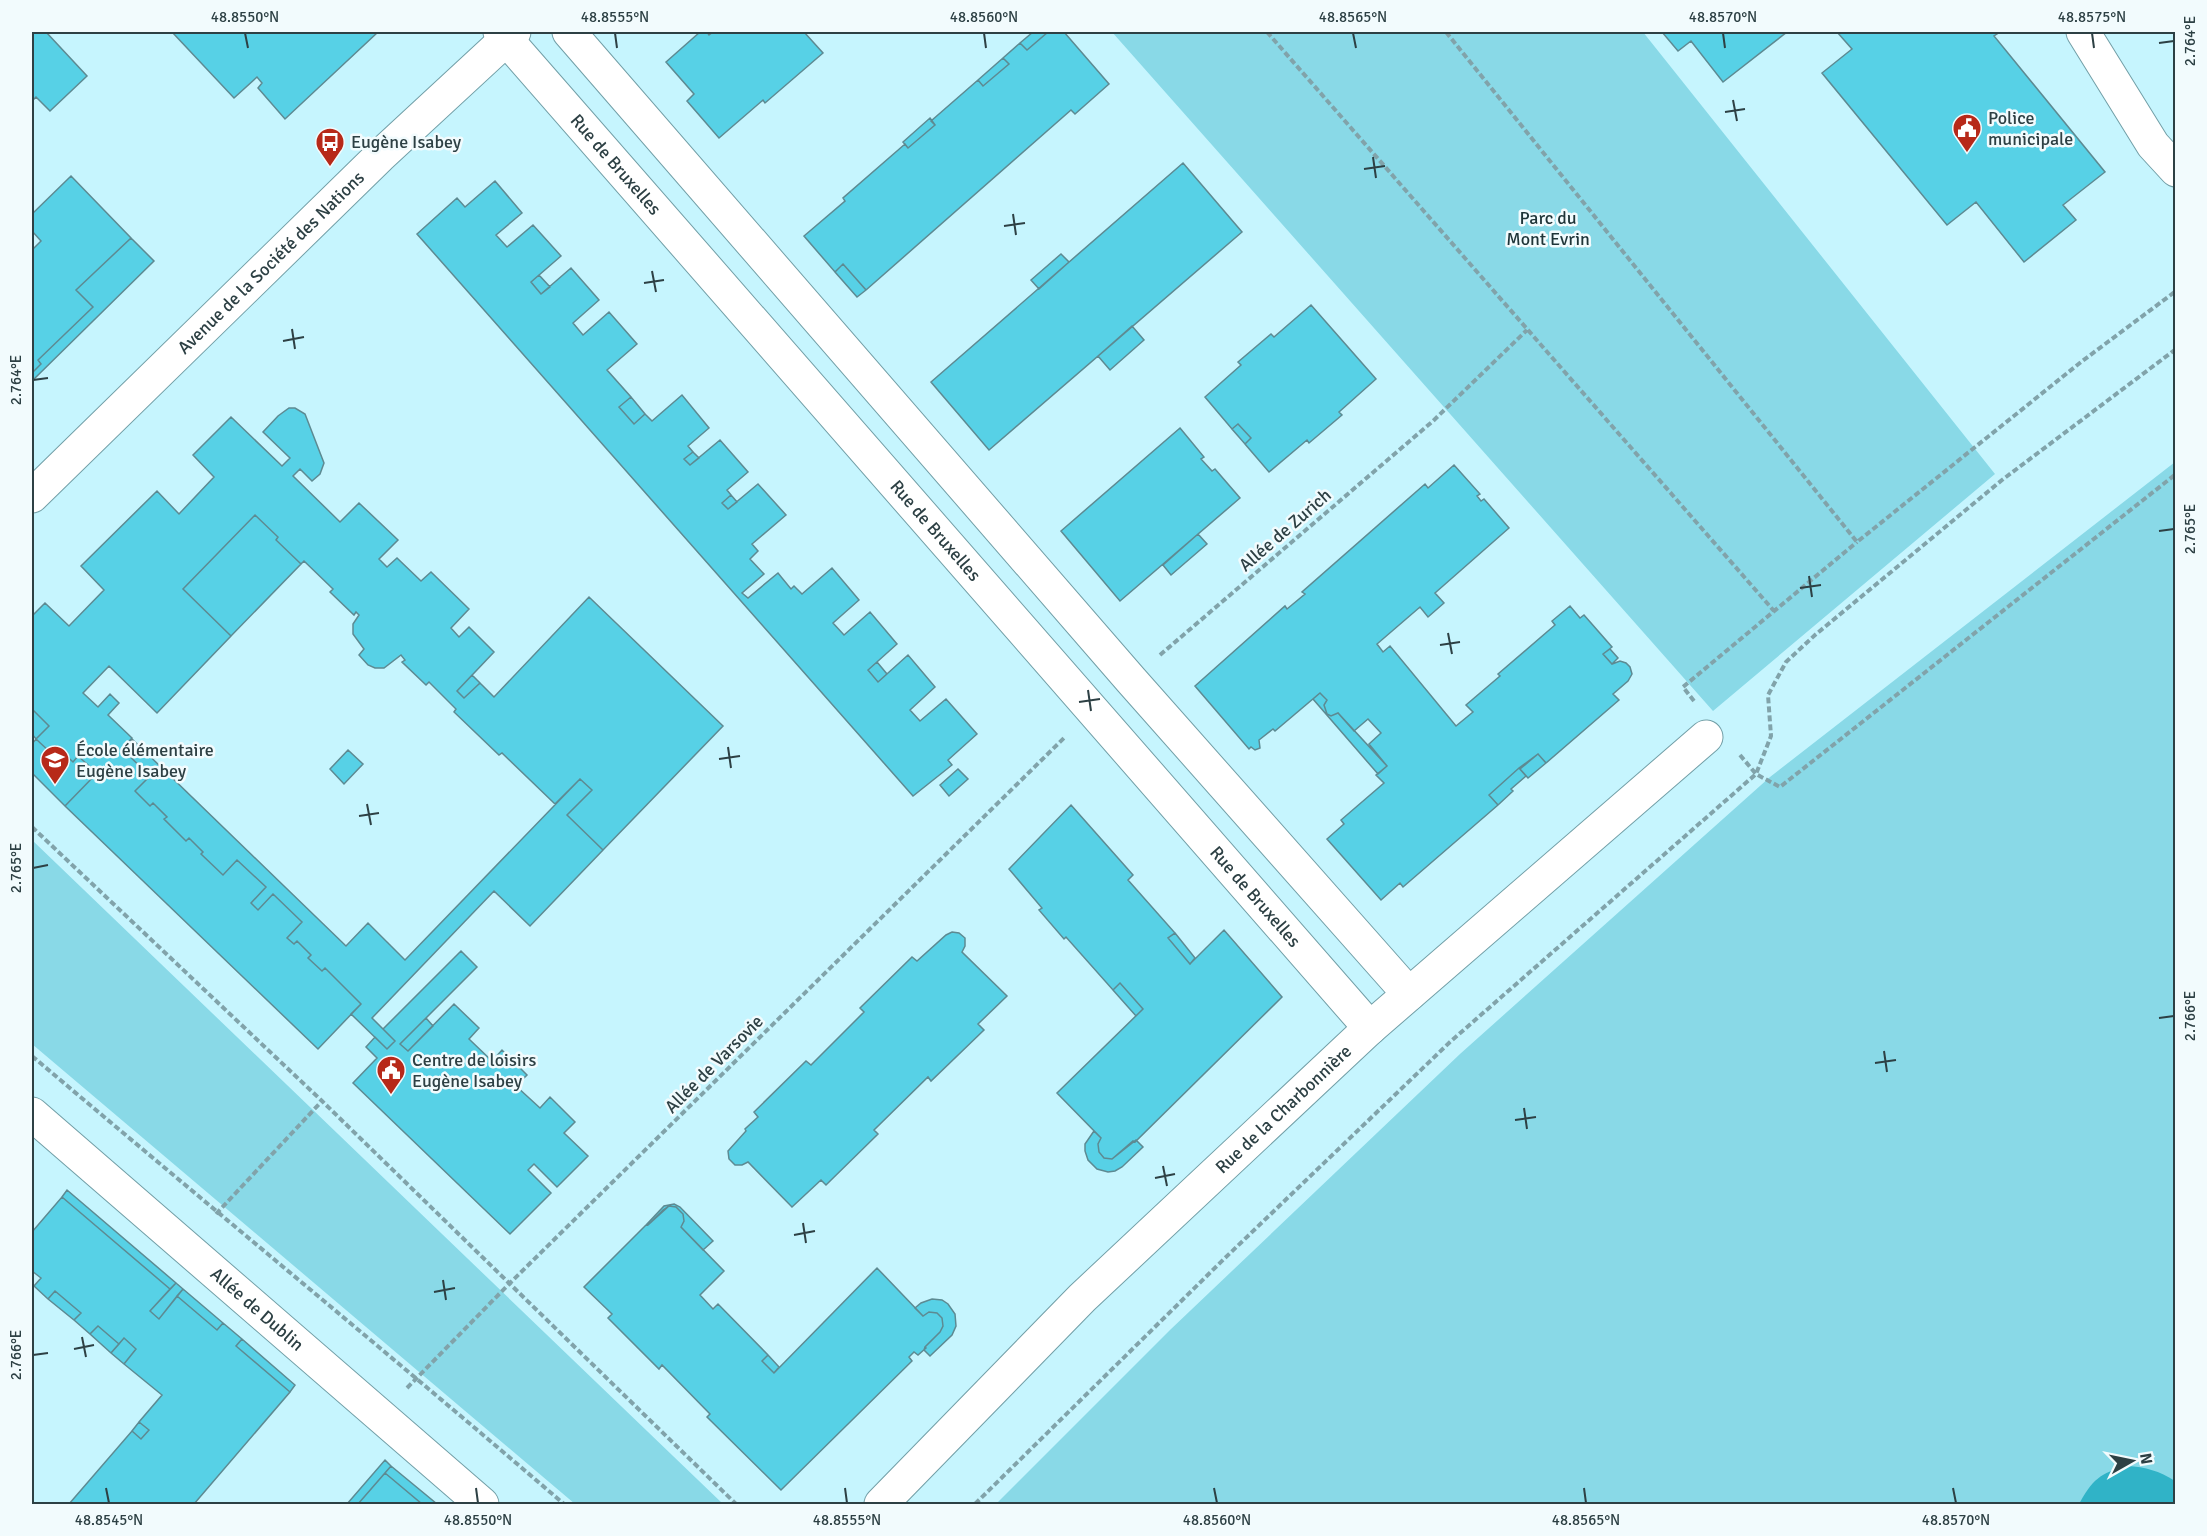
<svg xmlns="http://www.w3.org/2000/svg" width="2207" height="1536" font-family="Signika,sans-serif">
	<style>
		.green { fill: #89d9e7 }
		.water { fill: #30b3c7 }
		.building { fill: #57d1e6; stroke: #5d8a92; stroke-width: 1.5 }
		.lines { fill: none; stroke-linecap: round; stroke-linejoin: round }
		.minor-casing { stroke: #729fa7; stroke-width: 35 }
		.tertiary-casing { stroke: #729fa7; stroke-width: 35 }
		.path { stroke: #81a3aa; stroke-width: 4; stroke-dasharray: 6 3; stroke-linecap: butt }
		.minor { stroke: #fff; stroke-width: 33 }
		.tertiary { stroke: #fff; stroke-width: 33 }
		.ticks { fill: none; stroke: #2d4044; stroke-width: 2 }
		.labels { text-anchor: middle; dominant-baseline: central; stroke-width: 5; stroke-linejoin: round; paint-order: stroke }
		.poi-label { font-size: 18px; fill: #2d4044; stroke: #f2fbfd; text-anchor: start }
		.street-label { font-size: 18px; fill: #2d4044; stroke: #f2fbfd }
		.park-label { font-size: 18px; fill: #1e3438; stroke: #f2fbfd }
		.neatline { fill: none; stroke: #2d4044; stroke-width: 2 }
		.ticks-label { font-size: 15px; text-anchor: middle; fill: #2d4044 }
	</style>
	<rect width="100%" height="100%" fill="#c6f5fe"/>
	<path class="green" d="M 1112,32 L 1643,32 L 1995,474 L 1713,711 Z
		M 2175,462 L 2175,1504 L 996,1504 L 1170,1330 L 1460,1054 L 1770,777 Z
		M 32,840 L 723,1504 L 575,1504 L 32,1044 Z"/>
	<path class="water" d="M 2127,1466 C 2146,1467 2159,1471 2175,1481 L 2175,1504 L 2079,1504 C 2092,1480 2100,1473 2127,1466 Z"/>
	<path class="building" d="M 32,32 L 46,32 L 87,76 L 50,111 L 36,97 L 32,101 Z
		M 172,32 L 378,32 L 285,119 L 258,88 L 262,83 L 257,77 L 234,98 Z
		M 700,32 L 707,32 L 709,35 L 713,32 L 804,32 L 823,53 L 765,103 L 763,100 L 719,138 L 687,101 L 694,94 L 666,62 Z
		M 1033,32 L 1048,32 L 1027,50 L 1020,43 Z
		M 1048,32 L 1064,32 L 1109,84 L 1075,114 L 1071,110 L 866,290 L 843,264 L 835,272 L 804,236 L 845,201 L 843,198 L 905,144 L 908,148 L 935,125 L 931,121 L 978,80 L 983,86 L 1009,64 L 1003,58 L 1020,43 L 1027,50 Z
		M 1662,32 L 1787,32 L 1723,82 L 1691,41 L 1678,51 Z
		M 1837,32 L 2000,32 L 1994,36 L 2105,172 L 2063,205 L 2076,220 L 2024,262 L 1976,202 L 1947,225 L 1822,73 L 1852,49 Z
		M 1003,58 L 1009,64 L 983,86 L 978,80 Z
		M 930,118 L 935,125 L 908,148 L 903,142 Z
		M 1183,163 L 1242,232 L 989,450 L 931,382 Z
		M 71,176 L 131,238 L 76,290 L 93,307 L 38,360 L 41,364 L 32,373 L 32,250 L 41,241 L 32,231 L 32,214 Z
		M 495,181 L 522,213 L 496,235 L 507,247 L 533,225 L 561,256 L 531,282 L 541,294 L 571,268 L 599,300 L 573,323 L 583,335 L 609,312 L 637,344 L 607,370 L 631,397 L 619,407 L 634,424 L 645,414 L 652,421 L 682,395 L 709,428 L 688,446 L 693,452 L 684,459 L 690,465 L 720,440 L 748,472 L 727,490 L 731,495 L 722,503 L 728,509 L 758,484 L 786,515 L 752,544 L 758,551 L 750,559 L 764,574 L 742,593 L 748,598 L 778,573 L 791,589 L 794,586 L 802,594 L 832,568 L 859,600 L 833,623 L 844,635 L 870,612 L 897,644 L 868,670 L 878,682 L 908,655 L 935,687 L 910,710 L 920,721 L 946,699 L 977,734 L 948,760 L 952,765 L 913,796 L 417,234 L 457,198 L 465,207 Z
		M 131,238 L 154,261 L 32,381 L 32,373 L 41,364 L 38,360 L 93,307 L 76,290 Z
		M 1061,254 L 1069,262 L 1039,289 L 1031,280 Z
		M 843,264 L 866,290 L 857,297 L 835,272 Z
		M 539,275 L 550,287 L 541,294 L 531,282 Z
		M 1311,305 L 1376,379 L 1339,412 L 1342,415 L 1309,443 L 1307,440 L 1269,472 L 1245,444 L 1251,438 L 1238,424 L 1232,429 L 1205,397 L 1241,365 L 1238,362 L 1271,334 L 1274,337 Z
		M 1132,326 L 1144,340 L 1110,370 L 1098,356 Z
		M 631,397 L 645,414 L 634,424 L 619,407 Z
		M 289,408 L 295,408 L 305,414 L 324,463 L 320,474 L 312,481 L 300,469 L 293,476 L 340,522 L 359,503 L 398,540 L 379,559 L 387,567 L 397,558 L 421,581 L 431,572 L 469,609 L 451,628 L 459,637 L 469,627 L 494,652 L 457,691 L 464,698 L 480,683 L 494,697 L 589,597 L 723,726 L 603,850 L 567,815 L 592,790 L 580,779 L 555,804 L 502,753 L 499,755 L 454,712 L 456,709 L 429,682 L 426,685 L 402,662 L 405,660 L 401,655 L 384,668 L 375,668 L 368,665 L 359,655 L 364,649 L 353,634 L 353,624 L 359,615 L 356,612 L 354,615 L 330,592 L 333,589 L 304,561 L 301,564 L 276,540 L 278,537 L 255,515 L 183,589 L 231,636 L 157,713 L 109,666 L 83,693 L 98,707 L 110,694 L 119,703 L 108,715 L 132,738 L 122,749 L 150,776 L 135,791 L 150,806 L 153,803 L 167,817 L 164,819 L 186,841 L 189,838 L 203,852 L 201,854 L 223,875 L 237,860 L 266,887 L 251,903 L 258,910 L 273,894 L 302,922 L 287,938 L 294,944 L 297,941 L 311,955 L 308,958 L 322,971 L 325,968 L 361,1004 L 318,1049 L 65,806 L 97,773 L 78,756 L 73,762 L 56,746 L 50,752 L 36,739 L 49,726 L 32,709 L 32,616 L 45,603 L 69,626 L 104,590 L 81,566 L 157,491 L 179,514 L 214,477 L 193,455 L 231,417 L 282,466 L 290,458 L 263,432 L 278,416 Z
		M 1238,424 L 1251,438 L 1245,444 L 1232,429 Z
		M 1180,428 L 1204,457 L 1201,459 L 1212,471 L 1215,469 L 1240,498 L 1120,601 L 1061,531 Z
		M 693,452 L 699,458 L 690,465 L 684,459 Z
		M 1454,465 L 1480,494 L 1477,496 L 1481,501 L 1484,499 L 1509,528 L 1435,593 L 1444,603 L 1428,617 L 1420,607 L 1377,644 L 1383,652 L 1390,646 L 1456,726 L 1473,712 L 1466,705 L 1500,676 L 1498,674 L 1555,625 L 1552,621 L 1570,606 L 1580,618 L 1584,615 L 1612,647 L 1603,654 L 1612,664 L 1620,661 L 1626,663 L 1630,667 L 1632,674 L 1628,681 L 1613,694 L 1619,700 L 1546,763 L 1538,754 L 1519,768 L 1489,795 L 1498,805 L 1403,887 L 1400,883 L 1381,900 L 1327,839 L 1344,824 L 1341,820 L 1384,783 L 1376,775 L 1387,766 L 1369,744 L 1381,733 L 1368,719 L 1354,731 L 1338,713 L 1331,716 L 1327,714 L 1324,705 L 1327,700 L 1320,693 L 1275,731 L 1273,729 L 1259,740 L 1260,748 L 1255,750 L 1251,747 L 1249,749 L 1195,686 L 1285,606 L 1287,609 L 1305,594 L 1302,592 L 1425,484 L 1428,488 Z
		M 731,495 L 737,502 L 728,509 L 722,503 Z
		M 255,515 L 278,537 L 276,540 L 301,564 L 231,636 L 183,589 Z
		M 1198,534 L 1207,544 L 1171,575 L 1163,565 Z
		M 1610,649 L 1618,658 L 1612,664 L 1603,654 Z
		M 877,662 L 887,674 L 878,682 L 868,670 Z
		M 472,675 L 480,683 L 464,698 L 457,691 Z
		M 1320,693 L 1327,700 L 1324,705 L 1327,714 L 1331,716 L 1338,713 L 1387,766 L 1378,774 L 1313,699 Z
		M 32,709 L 49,726 L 36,739 L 32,734 Z
		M 36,739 L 50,752 L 56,746 L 73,762 L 78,756 L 97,773 L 65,806 L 32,773 L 32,744 Z
		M 132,739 L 346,946 L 368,923 L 405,960 L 580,779 L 592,790 L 567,815 L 603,850 L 530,926 L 494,891 L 372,1018 L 395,1041 L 387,1049 L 351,1014 L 361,1004 L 325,968 L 322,971 L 308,958 L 311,955 L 297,941 L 294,944 L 287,938 L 302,922 L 273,894 L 258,910 L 251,903 L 266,887 L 237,860 L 223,875 L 201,854 L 203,852 L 189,838 L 186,841 L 164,819 L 167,817 L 153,803 L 150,806 L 135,791 L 150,776 L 122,749 Z
		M 348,750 L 363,764 L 344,784 L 330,769 Z
		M 1538,754 L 1546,763 L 1528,778 L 1520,769 Z
		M 1519,768 L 1526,776 L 1511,789 L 1513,791 L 1498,805 L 1489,795 Z
		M 958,769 L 968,779 L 949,796 L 940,785 Z
		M 1071,805 L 1133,875 L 1128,880 L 1175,933 L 1168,938 L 1190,964 L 1224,930 L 1282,997 L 1135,1142 L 1133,1141 L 1112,1159 L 1104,1158 L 1099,1152 L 1098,1144 L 1101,1138 L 1057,1093 L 1143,1009 L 1120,983 L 1113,990 L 1066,937 L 1064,939 L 1039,910 L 1042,908 L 1009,869 Z
		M 952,932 L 959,933 L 965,938 L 965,946 L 962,952 L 1007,996 L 978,1024 L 984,1030 L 931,1081 L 928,1077 L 874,1130 L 878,1134 L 826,1185 L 821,1180 L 792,1207 L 748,1162 L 742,1165 L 735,1165 L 729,1159 L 728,1151 L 746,1131 L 745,1129 L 758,1117 L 754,1112 L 806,1061 L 811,1065 L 864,1012 L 860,1008 L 912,957 L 917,961 L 946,935 Z
		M 1175,933 L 1195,958 L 1190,964 L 1168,938 Z
		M 461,951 L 477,967 L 400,1044 L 408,1051 L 454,1004 L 479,1028 L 469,1039 L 492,1061 L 502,1050 L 527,1075 L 516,1086 L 540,1108 L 550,1097 L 575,1122 L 564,1133 L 588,1156 L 557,1187 L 534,1164 L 528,1170 L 551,1193 L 510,1234 L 353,1083 L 377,1058 L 366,1047 L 375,1037 L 387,1049 L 395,1041 L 383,1029 Z
		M 1120,983 L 1143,1009 L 1136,1016 L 1113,990 Z
		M 426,1018 L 433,1026 L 408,1051 L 400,1044 Z
		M 1094,1131 L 1101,1138 L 1098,1144 L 1099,1152 L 1104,1158 L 1112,1159 L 1136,1140 L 1143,1147 L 1122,1167 L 1115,1171 L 1108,1172 L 1097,1169 L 1088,1160 L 1085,1151 L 1085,1144 Z
		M 67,1190 L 176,1283 L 170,1289 L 62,1197 Z
		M 62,1197 L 170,1289 L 150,1311 L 159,1319 L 177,1296 L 217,1330 L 223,1323 L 242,1339 L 236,1346 L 290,1392 L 194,1504 L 69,1504 L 132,1431 L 141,1439 L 149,1430 L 139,1422 L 162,1395 L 124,1364 L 136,1349 L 124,1338 L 119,1344 L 98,1326 L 90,1334 L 74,1320 L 81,1313 L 55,1291 L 48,1299 L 34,1286 L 41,1278 L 32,1271 L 32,1232 Z
		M 674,1204 L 680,1207 L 713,1241 L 703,1250 L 681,1227 L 684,1221 L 683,1214 L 676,1207 L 669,1206 L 663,1210 L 648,1225 L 647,1224 L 664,1206 Z
		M 669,1206 L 676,1207 L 683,1214 L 684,1221 L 681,1227 L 724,1271 L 700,1295 L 713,1309 L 718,1304 L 768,1355 L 762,1361 L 774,1373 L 877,1268 L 923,1316 L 929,1312 L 937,1313 L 942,1318 L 943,1326 L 940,1332 L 925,1347 L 926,1348 L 918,1355 L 914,1352 L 909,1357 L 912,1361 L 781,1490 L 707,1417 L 710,1414 L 662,1365 L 659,1369 L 608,1318 L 612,1314 L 584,1287 L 647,1224 L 648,1225 Z
		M 176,1283 L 183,1289 L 159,1319 L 150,1311 Z
		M 183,1289 L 223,1323 L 217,1330 L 177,1296 Z
		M 55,1291 L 81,1313 L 74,1320 L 48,1299 Z
		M 932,1299 L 942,1300 L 948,1304 L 955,1314 L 956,1326 L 952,1335 L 930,1356 L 924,1350 L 925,1347 L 940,1332 L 943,1326 L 942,1318 L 937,1313 L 929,1312 L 923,1316 L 915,1308 L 921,1303 Z
		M 98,1326 L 119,1344 L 111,1353 L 90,1334 Z
		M 124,1338 L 136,1349 L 124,1364 L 111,1353 Z
		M 242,1339 L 295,1385 L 290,1392 L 236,1346 Z
		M 768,1355 L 779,1367 L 774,1373 L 762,1361 Z
		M 139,1422 L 149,1430 L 141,1439 L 132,1431 Z
		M 385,1460 L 391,1466 L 358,1504 L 347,1504 Z
		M 391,1466 L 437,1504 L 422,1504 L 385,1473 Z
		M 385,1473 L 422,1504 L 358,1504 Z"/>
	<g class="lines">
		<g class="minor-casing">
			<g id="minor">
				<path id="s1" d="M 500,32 L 1370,1028"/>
				<path d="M 569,32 L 1131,680 L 1409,994"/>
				<path d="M 2083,32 L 2153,145 L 2176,170"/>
				<path id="s2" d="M 32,1114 L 482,1504"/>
				<path id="s3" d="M 881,1504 L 1082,1298 L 1370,1028 L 1706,737"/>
			</g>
		</g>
		<g class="tertiary-casing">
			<g id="tertiary">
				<path id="s4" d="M 32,496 L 380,156 L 514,32"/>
			</g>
		</g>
		<path class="path" d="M 1267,32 L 1774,611
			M 1446,32 L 1857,542 L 2081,362 L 2176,291
			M 1160,655 L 1433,421 L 1527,330
			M 1694,701 L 1683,687 L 1857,542
			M 1740,755 L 1756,774 L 1780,787 L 2176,474
			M 32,827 L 322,1101 L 736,1504
			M 32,1056 C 209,1206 388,1353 564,1504
			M 216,1214 L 322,1101
			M 407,1388 L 509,1284 L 1065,737
			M 975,1504 L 1225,1258 L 1450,1042 L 1756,774 L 1771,736 L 1768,695 L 1786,662 L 1815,635 L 2002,480 L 2176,349"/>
		<use href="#minor" class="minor"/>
		<use href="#tertiary" class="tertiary"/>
	</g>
	<path class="ticks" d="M 245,33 L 248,48M 615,33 L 617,48M 984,33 L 986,48M 1353,33 L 1356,48M 1723,33 L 1725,48M 2092,33 L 2094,48M 2159,43 L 2174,41M 1733,100 L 1737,121M 1725,112 L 1745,109M 1373,157 L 1376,178M 1364,169 L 1385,166M 1013,214 L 1016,235M 1004,226 L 1025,223M 652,271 L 656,292M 644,283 L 664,280M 292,329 L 295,349M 283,341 L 304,337M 33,380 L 48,378M 2159,531 L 2174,529M 1809,576 L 1812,597M 1800,588 L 1821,585M 1448,633 L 1452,654M 1440,645 L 1460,642M 1088,690 L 1091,711M 1079,702 L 1100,699M 728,747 L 731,768M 719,759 L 740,756M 367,804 L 371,825M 359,816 L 379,813M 33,868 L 48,865M 2159,1018 L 2174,1016M 1884,1051 L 1887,1072M 1875,1063 L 1896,1060M 1524,1108 L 1527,1129M 1515,1120 L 1536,1117M 1163,1166 L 1167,1186M 1155,1178 L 1175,1174M 803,1223 L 806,1243M 794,1235 L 815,1231M 443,1280 L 446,1300M 434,1292 L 455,1288M 82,1337 L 86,1357M 74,1349 L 94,1345M 33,1355 L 48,1353M 106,1488 L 109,1503M 476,1488 L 478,1503M 845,1488 L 847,1503M 1214,1488 L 1217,1503M 1584,1488 L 1586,1503M 1953,1488 L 1956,1503"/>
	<defs>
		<g id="civic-pin" transform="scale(1.5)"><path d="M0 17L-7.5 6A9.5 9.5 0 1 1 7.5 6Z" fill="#b72919" stroke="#f2fbfd"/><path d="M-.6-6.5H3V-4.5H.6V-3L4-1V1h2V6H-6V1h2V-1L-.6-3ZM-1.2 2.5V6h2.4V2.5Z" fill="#fff"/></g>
		<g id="bus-pin" transform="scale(1.5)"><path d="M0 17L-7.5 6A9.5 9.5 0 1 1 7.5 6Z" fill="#b72919" stroke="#f2fbfd"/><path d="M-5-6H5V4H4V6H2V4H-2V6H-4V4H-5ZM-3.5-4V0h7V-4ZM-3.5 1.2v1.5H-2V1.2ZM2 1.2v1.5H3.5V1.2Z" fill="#fff"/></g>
		<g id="school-pin" transform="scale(1.5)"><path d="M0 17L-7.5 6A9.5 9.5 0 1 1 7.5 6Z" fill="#b72919" stroke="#f2fbfd"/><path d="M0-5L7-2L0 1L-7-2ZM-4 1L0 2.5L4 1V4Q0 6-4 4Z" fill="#fff"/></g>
	</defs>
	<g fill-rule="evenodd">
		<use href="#civic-pin" x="1967" y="128"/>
		<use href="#bus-pin" x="330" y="142"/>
		<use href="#school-pin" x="55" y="760"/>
		<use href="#civic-pin" x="391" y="1070"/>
	</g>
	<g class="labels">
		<g class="poi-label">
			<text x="1988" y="118">Police<tspan x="1988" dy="21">municipale</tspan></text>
			<text x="351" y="142">Eugène Isabey</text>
			<text x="76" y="750">École élémentaire<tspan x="76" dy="21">Eugène Isabey</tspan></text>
			<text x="412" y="1060">Centre de loisirs<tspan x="412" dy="21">Eugène Isabey</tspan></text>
		</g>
		<g class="street-label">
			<text stroke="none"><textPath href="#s1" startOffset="176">Rue de Bruxelles</textPath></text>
			<text stroke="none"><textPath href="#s4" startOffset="334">Avenue de la Société des Nations</textPath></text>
			<text stroke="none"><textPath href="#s1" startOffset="662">Rue de Bruxelles</textPath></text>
			<text transform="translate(1285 530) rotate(-41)">Allée de Zurich</text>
			<text stroke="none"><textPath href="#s1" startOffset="1148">Rue de Bruxelles</textPath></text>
			<text transform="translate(714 1064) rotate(-45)">Allée de Varsovie</text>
			<text stroke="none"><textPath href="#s3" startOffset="564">Rue de la Charbonnière</textPath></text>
			<text stroke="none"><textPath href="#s2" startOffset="298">Allée de Dublin</textPath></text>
		</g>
		<g class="park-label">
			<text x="1548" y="218">Parc du<tspan x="1548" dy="21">Mont Evrin</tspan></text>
		</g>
	</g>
	<rect width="2207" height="1536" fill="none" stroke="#f2fbfd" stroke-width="66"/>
	<g transform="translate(2132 1461) rotate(81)" stroke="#f2fbfd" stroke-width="4.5" paint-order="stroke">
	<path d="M0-4.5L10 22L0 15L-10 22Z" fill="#2d4044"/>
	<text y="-9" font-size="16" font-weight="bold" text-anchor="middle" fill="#2d4044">N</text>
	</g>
	<rect x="33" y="33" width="2141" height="1470" class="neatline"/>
	<g class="ticks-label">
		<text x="245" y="22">48.8550°N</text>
		<text x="615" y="22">48.8555°N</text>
		<text x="984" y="22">48.8560°N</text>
		<text x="1353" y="22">48.8565°N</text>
		<text x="1723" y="22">48.8570°N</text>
		<text x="2092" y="22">48.8575°N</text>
		<text transform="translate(2190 41) rotate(-90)" y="5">2.764°E</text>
		<text transform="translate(16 380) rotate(-90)" y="5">2.764°E</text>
		<text transform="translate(2190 529) rotate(-90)" y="5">2.765°E</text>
		<text transform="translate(16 868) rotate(-90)" y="5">2.765°E</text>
		<text transform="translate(2190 1016) rotate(-90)" y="5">2.766°E</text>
		<text transform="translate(16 1355) rotate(-90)" y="5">2.766°E</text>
		<text x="109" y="1525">48.8545°N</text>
		<text x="478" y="1525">48.8550°N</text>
		<text x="847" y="1525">48.8555°N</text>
		<text x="1217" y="1525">48.8560°N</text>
		<text x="1586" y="1525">48.8565°N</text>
		<text x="1956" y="1525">48.8570°N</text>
	</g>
</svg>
